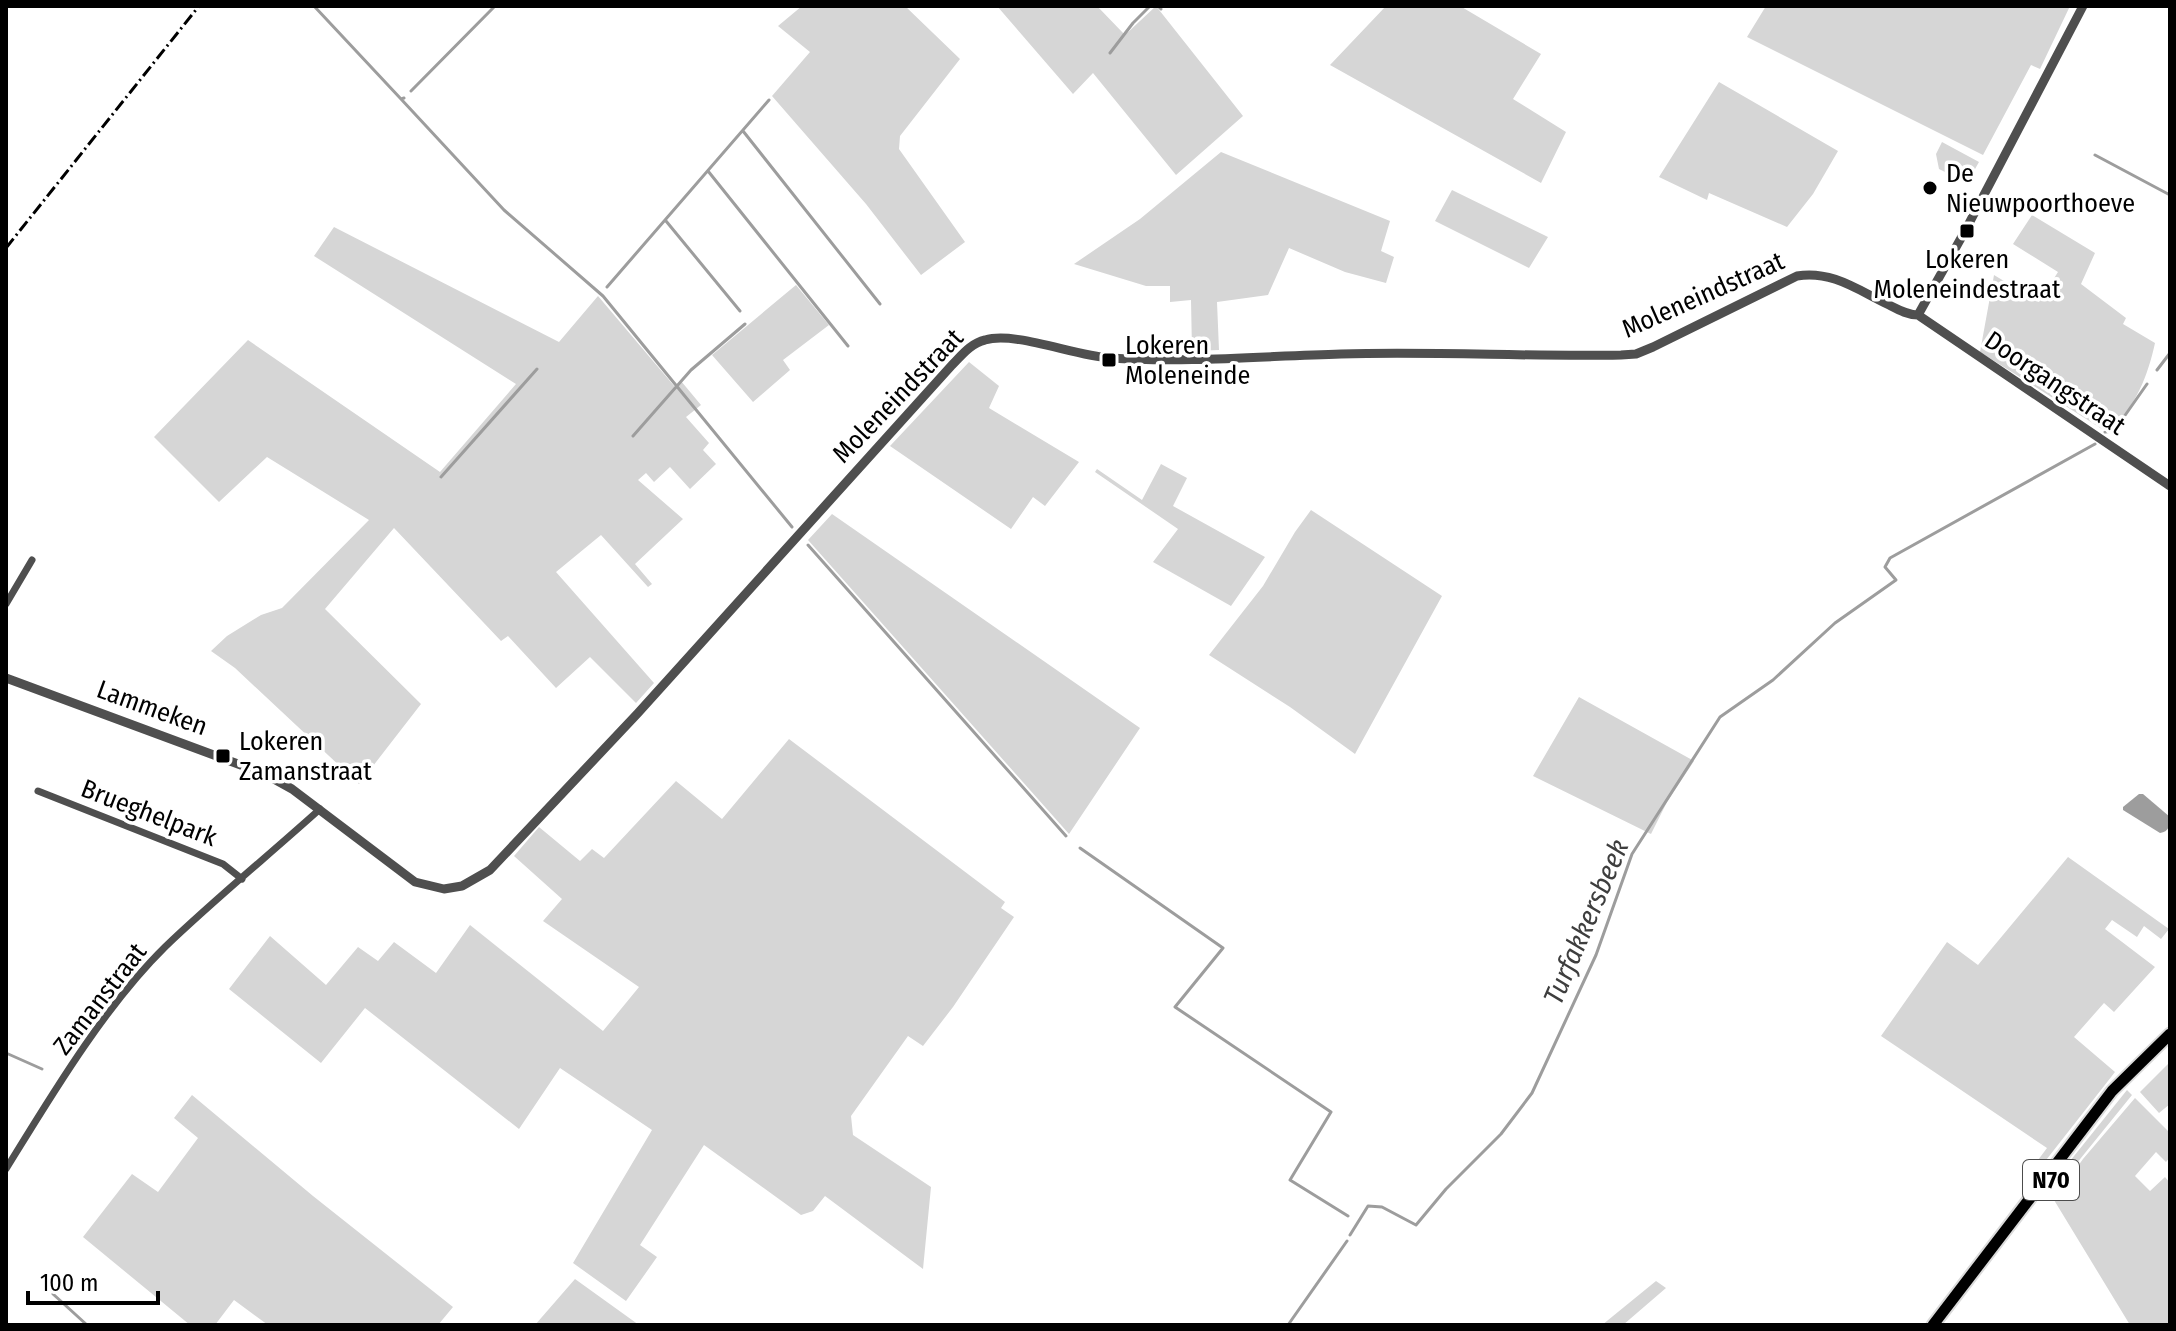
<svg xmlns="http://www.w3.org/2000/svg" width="2176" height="1331" font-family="'Fira Sans Condensed',sans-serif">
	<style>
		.green { fill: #d6d6d6 }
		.water { fill: #9d9d9d }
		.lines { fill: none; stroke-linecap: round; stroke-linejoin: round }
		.stream { stroke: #9d9d9d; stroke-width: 3 }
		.primary-casing { stroke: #dbdbdb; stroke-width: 15 }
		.minor { stroke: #4f4f4f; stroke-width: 7 }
		.tertiary { stroke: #4f4f4f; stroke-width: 9 }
		.primary { stroke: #000; stroke-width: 11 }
		.rail { stroke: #000; stroke-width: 3; stroke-dasharray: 12 4 2 4; stroke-linecap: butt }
		.poi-dot { fill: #000; stroke: #fff; stroke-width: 3 }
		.labels { text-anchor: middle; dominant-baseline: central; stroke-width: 7; stroke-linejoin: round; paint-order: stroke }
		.shield { fill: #fff; stroke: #4c4c4c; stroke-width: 2 }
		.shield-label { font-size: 24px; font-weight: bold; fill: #000 }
		.poi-label { font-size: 26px; fill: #000; stroke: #fff; text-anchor: start }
		.street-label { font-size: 26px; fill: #000; stroke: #fff }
		.water-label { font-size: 28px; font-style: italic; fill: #3e3e3e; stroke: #fff }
	</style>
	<rect width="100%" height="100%" fill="#fff"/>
	<path class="green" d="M 802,6 L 905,6 L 960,59 L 900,136 L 899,149 L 965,242 L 921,275 L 866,204 L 772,96 L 810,52 L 778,26 Z
		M 997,6 L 1097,6 L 1125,35 L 1156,6 L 1243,116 L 1176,175 L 1093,73 L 1073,94 Z
		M 1386,6 L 1460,6 L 1541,54 L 1513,99 L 1566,132 L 1541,183 L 1330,65 Z
		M 1766,6 L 2070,6 L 2040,69 L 2031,65 L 1983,155 L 1747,37 Z
		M 1719,82 L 1838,151 L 1813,194 L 1787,227 L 1709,193 L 1707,200 L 1659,177 Z
		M 1942,142 L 1979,162 L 1967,183 L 1939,169 L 1936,154 Z
		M 1221,152 L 1390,221 L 1381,251 L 1394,257 L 1386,283 L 1345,272 L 1289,248 L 1268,295 L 1217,302 L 1219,350 L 1192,351 L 1191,300 L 1170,302 L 1170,286 L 1146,286 L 1074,264 L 1140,219 Z
		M 1452,190 L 1548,237 L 1529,268 L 1435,221 Z
		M 2032,215 L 2095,253 L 2081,284 L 2126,318 L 2123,324 L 2155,343 C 2148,375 2136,407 2110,429 L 2102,429 L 1980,352 L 1994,275 L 2039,302 L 2058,272 L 2013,244 Z
		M 334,227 L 559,342 L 598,296 L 675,387 L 681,381 L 701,405 L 686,417 L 709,443 L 703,450 L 716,464 L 690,489 L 670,467 L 654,482 L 646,473 L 638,480 L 683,519 L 635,564 L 652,584 L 648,587 L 601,535 L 556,572 L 654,683 L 636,703 L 590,657 L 556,688 L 508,636 L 501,641 L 394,528 L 325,609 L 421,704 L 359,784 L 235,668 L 211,651 L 227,636 L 261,615 L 282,608 L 369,520 L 267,457 L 219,502 L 154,437 L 248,340 L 440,472 L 516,384 L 314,256 Z
		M 796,285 L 829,325 L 783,360 L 790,370 L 753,402 L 712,355 Z
		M 969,362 L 999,386 L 989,408 L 1079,462 L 1045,506 L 1033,497 L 1011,529 L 890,446 Z
		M 1161,464 L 1187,478 L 1173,506 L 1265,557 L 1231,606 L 1153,562 L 1178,529 L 1095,472 L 1097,469 L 1142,500 Z
		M 1311,510 L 1442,596 L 1355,754 L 1290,707 L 1209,655 L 1263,586 L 1295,532 Z
		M 832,514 L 1140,728 L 1069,834 L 808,540 Z
		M 1579,697 L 1694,761 L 1667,802 L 1651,834 L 1533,776 Z
		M 789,739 L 1005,902 L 1001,908 L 1014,917 L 953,1007 L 923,1046 L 908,1036 L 851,1116 L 853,1135 L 931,1187 L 923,1269 L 825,1196 L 813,1211 L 801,1215 L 704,1145 L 640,1245 L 657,1257 L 626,1301 L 573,1263 L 652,1130 L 560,1068 L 519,1129 L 365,1008 L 321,1063 L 229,989 L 270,936 L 326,985 L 358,947 L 378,961 L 394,942 L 436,973 L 470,925 L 603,1031 L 639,987 L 543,921 L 562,899 L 514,856 L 539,827 L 580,861 L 592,849 L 604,858 L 676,781 L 722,819 Z
		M 2068,857 L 2169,929 L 2161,939 L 2144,926 L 2137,937 L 2112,920 L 2105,929 L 2155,967 L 2114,1012 L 2104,1003 L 2074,1037 L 2115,1072 L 2028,1183 L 2023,1180 L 2047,1148 L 1881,1036 L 1947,942 L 1978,965 Z
		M 2170,1062 L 2170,1104 L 2159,1113 L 2140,1092 Z
		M 2127,1090 L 2132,1095 L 2051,1195 L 2046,1191 Z
		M 192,1095 L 313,1196 L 453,1307 L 438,1325 L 268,1325 L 234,1300 L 215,1325 L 190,1325 L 83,1237 L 132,1174 L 158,1192 L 198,1138 L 174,1118 Z
		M 2135,1098 L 2170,1133 L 2170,1157 L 2166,1162 L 2156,1152 L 2135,1176 L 2150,1191 L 2165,1177 L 2170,1183 L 2170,1325 L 2130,1325 L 2054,1200 L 2083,1159 Z
		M 575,1279 L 639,1325 L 535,1325 Z
		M 1656,1281 L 1666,1288 L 1623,1325 L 1602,1325 Z"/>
	<path class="water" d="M 2139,794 L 2143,794 L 2170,817 C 2170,825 2169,832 2160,833 L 2123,810 L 2123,807 Z"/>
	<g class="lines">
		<path class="stream" d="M 314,6 L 401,99 L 404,98
			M 1158,6 L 1161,9
			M 1110,53 L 1133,23 L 1150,6
			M 411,91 L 495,6
			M 401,99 L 504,210 L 603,296 L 792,527
			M 743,131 L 880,304
			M 2095,155 L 2170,195
			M 708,171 L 848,346
			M 666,221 L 740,311
			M 607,287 L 769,100
			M 2157,370 L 2170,353
			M 2105,432 L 2114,431 L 2147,384
			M 633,436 L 691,370 L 745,324
			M 441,477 L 537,369
			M 808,545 L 1066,836
			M 1080,848 L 1223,948 L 1175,1007 L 1331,1112 L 1290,1180 L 1348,1216
			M 6,1053 L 42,1069
			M 1350,1235 L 1368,1206 L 1382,1207 L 1416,1225 L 1446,1189 L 1501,1134 L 1532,1093 L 1596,955 L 1632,854 L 1720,717 L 1773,680 L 1835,623 L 1896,580 L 1885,567 L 1890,558 L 2095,444
			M 53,1294 L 87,1325
			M 1288,1325 L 1347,1241"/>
		<g class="primary-casing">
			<path id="primary" d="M 1933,1325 L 2112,1091 L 2170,1034"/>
		</g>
		<path class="minor" d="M 6,604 L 32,560
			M 38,791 L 223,864 L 242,879
			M 6,1169 C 51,1096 104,1007 165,947 C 215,899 269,855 320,809"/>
		<path class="tertiary" d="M 1918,315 L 1965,231 L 2083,6
			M 1918,315 L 2170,486
			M 6,678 L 265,774 L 292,789 L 415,882 L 444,889 L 462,886 L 490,870 L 638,713 L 952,365 C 961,356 971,343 985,340 C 1015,331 1075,356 1110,358 C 1187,363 1265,356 1341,354 C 1435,351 1528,357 1621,355 L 1636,354 L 1653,347 L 1797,276 C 1831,270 1858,290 1887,304 C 1897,309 1907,315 1918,315"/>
		<use href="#primary" class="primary"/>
		<path class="rail" d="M 6,248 L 199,6"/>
	</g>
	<g class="poi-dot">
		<circle cx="1930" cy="188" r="8"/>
		<rect x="1959" y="223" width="16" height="16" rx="4"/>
		<rect x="1101" y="352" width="16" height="16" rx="4"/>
		<rect x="215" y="748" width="16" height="16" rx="4"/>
	</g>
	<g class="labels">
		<rect class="shield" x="2023" y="1160" width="56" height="40" rx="6"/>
		<g class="shield-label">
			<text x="2051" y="1180">N70</text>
		</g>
		<g class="poi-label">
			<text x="1946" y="173">De<tspan x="1946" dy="30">Nieuwpoorthoeve</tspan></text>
			<text x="1967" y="259" text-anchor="middle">Lokeren<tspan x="1967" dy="30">Moleneindestraat</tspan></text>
			<text x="1125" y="345">Lokeren<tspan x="1125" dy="30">Moleneinde</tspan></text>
			<text x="239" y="741">Lokeren<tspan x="239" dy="30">Zamanstraat</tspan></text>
		</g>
		<g class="street-label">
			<text transform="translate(1703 295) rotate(-24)">Moleneindstraat</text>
			<text transform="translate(2055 383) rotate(34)">Doorgangstraat</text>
			<text transform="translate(898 396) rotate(-46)">Moleneindstraat</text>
			<text transform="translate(152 708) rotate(20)">Lammeken</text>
			<text transform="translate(149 813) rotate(21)">Brueghelpark</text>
			<text transform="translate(100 999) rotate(-52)">Zamanstraat</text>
		</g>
		<g class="water-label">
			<text transform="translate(1586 922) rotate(-67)">Turfakkersbeek</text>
		</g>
	</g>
	<rect width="2176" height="1331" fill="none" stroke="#000000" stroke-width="16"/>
	<path d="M28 1291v12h130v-12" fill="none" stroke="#000000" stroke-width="4"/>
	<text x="40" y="1291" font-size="24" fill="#000000" stroke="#ffffff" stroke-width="6" paint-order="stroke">100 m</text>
</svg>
